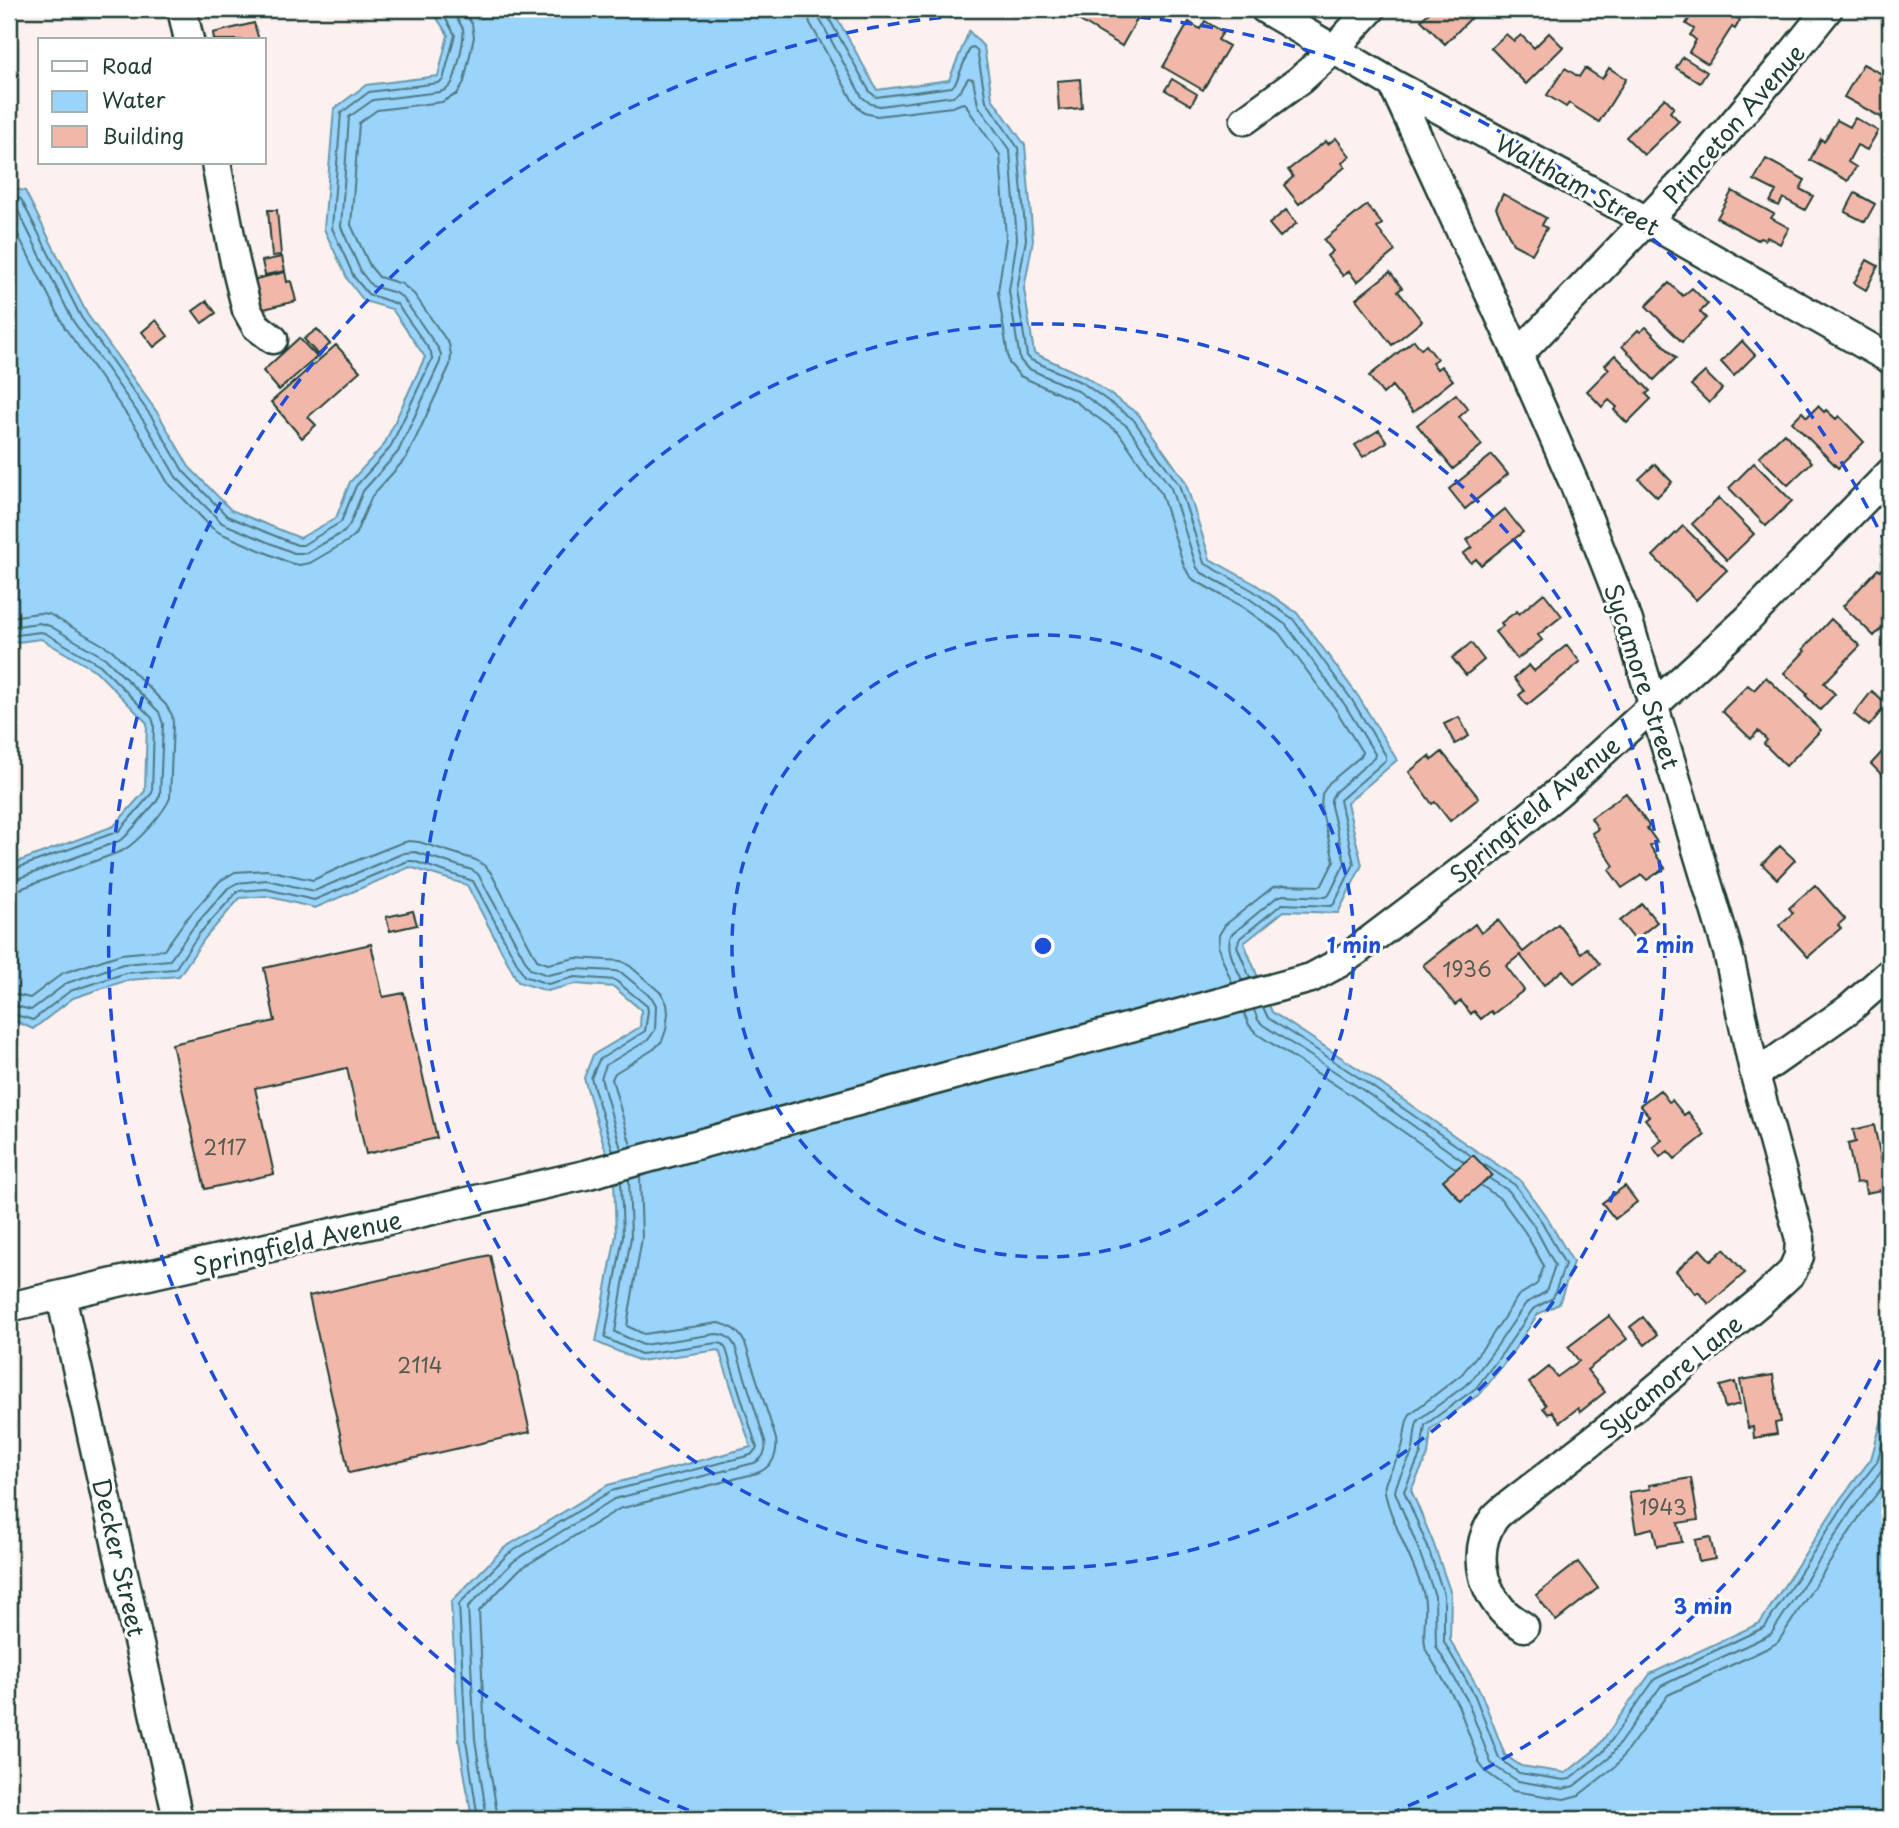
<svg xmlns="http://www.w3.org/2000/svg" width="1899" height="1828" font-family="'Playpen Sans',sans-serif">
	<style>
		.water { fill: #9ad4fa; stroke: #6998ab; stroke-width: 2 }
		.lines { fill: none; stroke-linecap: round; stroke-linejoin: round }
		.shore { stroke: #507983; stroke-width: 2 }
		.building { fill: #f1b8aa; stroke: #1f3d34; stroke-width: 2 }
		.minor-casing { stroke: #1f3d34; stroke-width: 33 }
		.minor { stroke: #fff; stroke-width: 28 }
		.ring { fill: none; stroke: #1d4ed8; stroke-width: 3.5; stroke-dasharray: 12 9 }
		.labels { text-anchor: middle; dominant-baseline: central; stroke-width: 6; stroke-linejoin: round; paint-order: stroke }
		.number-label { font-size: 21px; fill: #545c52 }
		.street-label { font-size: 24px; fill: #1f3d34; stroke: #fff }
		.centre { fill: #1d4ed8; stroke: #fff; stroke-width: 3.5 }
		.ring-label { font-size: 21px; text-anchor: middle; font-weight: bold; fill: #1d4ed8; stroke: #fff; stroke-width: 6; stroke-linejoin: round; paint-order: stroke }
	</style>
	<rect width="100%" height="100%" fill="#fcf1ee"/>
	<filter id="ink" filterUnits="userSpaceOnUse"><feTurbulence type="fractalNoise" baseFrequency=".0143" numOctaves="2"/><feDisplacementMap in="SourceGraphic" scale="14" xChannelSelector="R" yChannelSelector="G"/><feConvolveMatrix kernelMatrix="1 2 1 2 8 2 1 2 1" color-interpolation-filters="sRGB"/></filter>
	<g filter="url(#ink)">
		<path class="water" d="M 437,9 L 832,9 L 877,90 L 949,80 L 969,31 L 984,47 L 992,98 L 1025,145 L 1033,240 L 1024,289 L 1034,353 L 1086,377 L 1138,414 L 1185,481 L 1210,559 L 1255,584 L 1297,613 L 1358,696 L 1397,760 L 1347,803 L 1362,865 L 1338,913 L 1284,911 L 1244,943 L 1272,1012 L 1368,1075 L 1469,1146 L 1519,1179 L 1547,1218 L 1573,1262 L 1559,1304 L 1538,1314 L 1510,1356 L 1481,1393 L 1431,1429 L 1428,1455 L 1411,1490 L 1433,1542 L 1451,1594 L 1450,1640 L 1481,1693 L 1505,1755 L 1521,1766 L 1566,1773 L 1597,1748 L 1650,1674 L 1760,1623 L 1841,1498 L 1871,1459 L 1890,1391 L 1890,1819 L 472,1819 L 459,1741 L 451,1602 L 504,1548 L 608,1485 L 751,1447 L 719,1350 L 640,1361 L 596,1342 L 616,1235 L 614,1179 L 584,1078 L 593,1055 L 640,1027 L 641,1010 L 614,987 L 575,984 L 547,991 L 518,982 L 467,885 L 410,867 L 315,908 L 266,896 L 240,898 L 205,938 L 179,976 L 128,980 L 73,998 L 33,1029 L 9,1018 L 9,865 L 114,826 L 145,791 L 147,723 L 96,671 L 41,639 L 9,643 L 9,188 L 25,191 L 87,314 L 159,415 L 189,467 L 231,510 L 300,538 L 336,518 L 350,482 L 384,445 L 425,357 L 392,309 L 364,301 L 348,280 L 324,229 L 334,109 L 366,85 L 438,76 L 448,35 L 435,15 Z"/>
		<g class="lines">
			<path class="shore" d="M 807,9 L 810,23 L 854,103 L 864,113 L 877,116 L 952,107 L 963,103 L 966,104 L 970,112 L 1000,155 L 1006,238 L 998,292 L 1009,363 L 1020,376 L 1073,400 L 1119,433 L 1161,493 L 1184,566 L 1189,575 L 1194,580 L 1241,606 L 1279,633 L 1336,710 L 1362,752 L 1361,756 L 1329,783 L 1322,794 L 1321,808 L 1334,861 L 1322,885 L 1320,886 L 1284,885 L 1273,887 L 1225,925 L 1219,935 L 1218,948 L 1232,983
				M 818,9 L 819,18 L 862,97 L 871,104 L 880,106 L 953,96 L 961,90 L 968,78 L 973,79 L 978,105 L 1010,151 L 1017,239 L 1009,291 L 1020,360 L 1027,368 L 1078,391 L 1127,426 L 1171,488 L 1197,568 L 1202,573 L 1247,597 L 1286,625 L 1345,705 L 1375,754 L 1374,758 L 1335,792 L 1331,799 L 1331,806 L 1345,863 L 1329,895 L 1326,897 L 1284,895 L 1277,897 L 1231,935 C 1225,950 1236,966 1242,980
				M 826,9 L 827,15 L 870,92 L 876,97 L 952,87 L 956,82 L 970,48 L 973,47 L 977,50 L 986,101 L 1018,148 L 1026,239 L 1017,290 L 1027,356 L 1031,360 L 1083,383 L 1133,419 L 1179,485 L 1204,563 L 1252,590 L 1293,619 L 1352,700 L 1386,756 L 1386,760 L 1340,800 L 1354,864 L 1334,904 L 1331,906 L 1282,904 L 1240,938 L 1237,946 L 1250,978
				M 9,195 L 21,199 L 81,317 L 153,419 L 183,471 L 227,516 L 297,545 L 303,545 L 341,522 L 356,486 L 390,448 L 432,359 L 431,352 L 397,304 L 368,294 L 354,277 L 332,228 L 341,113 L 369,92 L 438,83 L 443,80 L 455,35 L 443,14 L 443,9
				M 9,204 L 16,207 L 73,321 L 145,423 L 176,477 L 222,523 L 294,553 L 306,553 L 344,532 L 350,524 L 363,491 L 398,452 L 440,362 L 441,354 L 438,348 L 403,298 L 396,293 L 372,286 L 361,272 L 341,227 L 349,117 L 373,100 L 440,92 C 445,90 447,90 450,86 C 456,79 465,38 463,29 C 460,22 454,16 452,9
				M 9,217 L 65,328 L 137,429 L 168,483 L 212,528 L 220,533 L 290,563 L 299,565 L 310,563 L 348,541 L 355,535 L 372,496 L 407,457 L 450,365 L 451,355 L 449,344 L 414,294 L 402,284 L 379,277 L 370,266 L 351,225 L 359,123 L 377,110 L 442,102 L 457,94 L 464,82 L 474,37 L 472,24 L 462,9
				M 9,617 L 39,613 L 49,614 L 112,650 L 166,705 L 172,715 L 173,723 L 170,798 C 164,813 137,843 122,851 L 20,889 L 9,890
				M 9,627 L 39,623 L 50,626 L 105,658 L 159,712 L 163,724 L 160,795 L 157,801 L 125,837 L 119,841 L 17,879 L 9,880
				M 9,636 L 40,632 L 45,633 L 100,665 L 152,718 L 154,724 L 152,793 L 119,831 L 9,871
				M 9,993 L 30,998 L 63,973 L 121,954 L 164,950 L 184,922 L 220,881 L 235,872 L 267,870 L 313,880 L 348,864 L 401,843 L 409,841 L 419,842 L 476,860 L 485,866 L 491,873 L 537,960 L 548,964 L 576,958 L 621,961 L 630,966 L 662,994 L 667,1004 L 668,1013 L 666,1030 L 662,1041 L 654,1049 L 615,1073 L 612,1079 L 631,1146
				M 9,1004 L 31,1010 L 67,983 L 123,964 L 170,960 L 192,929 L 228,888 L 237,883 L 267,880 L 314,891 L 404,853 L 415,852 L 472,870 L 478,874 L 530,969 L 548,975 L 576,969 L 615,971 L 622,973 L 652,998 L 656,1005 L 655,1030 L 648,1040 L 606,1065 L 601,1078 L 621,1149
				M 1263,1007 L 1268,1018 L 1364,1081 L 1470,1155
				M 1254,1010 L 1258,1020 L 1263,1025 L 1360,1088 L 1463,1161
				M 9,1013 L 33,1020 L 70,991 L 126,973 L 175,969 L 199,934 L 238,891 L 266,889 L 314,900 L 408,861 L 413,861 L 473,881 L 524,976 L 548,984 L 575,977 L 615,980 L 647,1006 L 648,1011 L 645,1031 L 599,1060 L 591,1078 L 613,1151
				M 1244,1013 L 1249,1025 L 1257,1034 L 1354,1097 L 1455,1168
				M 1485,1165 L 1515,1185 L 1542,1222 L 1565,1264 L 1553,1298 L 1533,1309 L 1504,1351 L 1476,1388 L 1425,1425 L 1421,1453 L 1404,1491 L 1427,1545 L 1444,1595 L 1444,1642 L 1475,1696 L 1499,1758 L 1519,1773 L 1564,1780 L 1570,1779 L 1603,1752 L 1655,1679 L 1765,1627 L 1846,1502 L 1877,1462 L 1890,1417
				M 1490,1179 L 1509,1191 L 1534,1226 L 1555,1265 L 1546,1292 L 1526,1303 L 1497,1346 L 1470,1382 L 1418,1420 C 1414,1429 1415,1439 1413,1449 C 1409,1464 1397,1476 1395,1492 L 1418,1548 L 1435,1596 L 1436,1646 L 1467,1700 L 1491,1763 L 1497,1768 L 1518,1781 L 1563,1789 L 1574,1786 L 1609,1758 L 1661,1686 L 1771,1634 L 1854,1507 L 1884,1468 L 1890,1449
				M 1482,1186 L 1501,1199 L 1525,1232 L 1544,1266 L 1537,1284 L 1518,1296 L 1489,1340 L 1462,1374 L 1410,1414 C 1403,1426 1406,1438 1401,1450 C 1397,1462 1388,1473 1385,1485 C 1381,1503 1419,1571 1424,1596 C 1428,1614 1421,1633 1426,1650 L 1458,1705 L 1480,1764 L 1486,1772 L 1513,1791 L 1564,1799 L 1579,1795 L 1616,1766 L 1668,1695 L 1770,1647 L 1778,1642 L 1862,1513 L 1890,1477
				M 478,1819 L 466,1740 L 459,1604 L 508,1554 L 611,1491 L 751,1455 L 757,1448 L 726,1349 L 723,1344 L 717,1343 L 641,1354 L 605,1338 L 623,1236 L 621,1182
				M 487,1819 L 475,1739 L 468,1607 L 514,1561 L 614,1499 L 754,1463 C 763,1459 767,1451 765,1441 L 735,1346 C 731,1338 725,1334 716,1334 L 643,1345 L 615,1332 L 631,1237 L 629,1179
				M 498,1819 L 485,1738 L 479,1611 L 520,1569 L 619,1509 L 757,1473 C 772,1467 778,1455 776,1439 L 745,1343 C 739,1331 731,1325 718,1323 L 644,1334 L 627,1326 L 642,1238 L 640,1176"/>
		</g>
		<path class="building" d="M 1080,9 L 1130,9 L 1140,14 L 1122,46 L 1075,18 Z
			M 1433,9 L 1480,9 L 1445,44 L 1421,20 Z
			M 1699,9 L 1735,9 L 1740,12 L 1737,18 L 1740,20 L 1735,29 L 1732,27 L 1708,64 L 1689,52 L 1696,40 L 1690,35 L 1694,29 L 1686,24 L 1694,10 L 1702,16 L 1704,12 Z
			M 1205,21 L 1223,32 L 1218,40 L 1229,46 L 1203,90 L 1163,67 L 1189,22 L 1200,29 Z
			M 254,23 L 259,40 L 214,40 L 213,33 Z
			M 1549,33 L 1563,47 L 1526,84 L 1491,48 L 1506,34 L 1514,41 L 1521,35 L 1534,48 Z
			M 1683,57 L 1707,72 L 1700,83 L 1676,68 Z
			M 1863,64 L 1882,74 L 1879,79 L 1890,85 L 1890,122 L 1844,97 Z
			M 1565,68 L 1579,77 L 1585,68 L 1602,79 L 1609,68 L 1626,79 L 1599,122 L 1569,103 L 1566,107 L 1547,95 Z
			M 1080,79 L 1082,108 L 1059,110 L 1057,81 Z
			M 1172,79 L 1197,94 L 1191,105 L 1165,90 Z
			M 1665,98 L 1674,107 L 1670,112 L 1679,121 L 1644,155 L 1626,137 Z
			M 1855,118 L 1878,131 L 1867,150 L 1857,145 L 1848,162 L 1856,167 L 1848,181 L 1810,160 L 1821,139 L 1824,142 L 1837,120 L 1850,127 Z
			M 1336,138 L 1350,156 L 1342,163 L 1345,167 L 1299,204 L 1284,185 L 1293,177 L 1288,170 L 1326,141 L 1328,144 Z
			M 1766,159 L 1805,180 L 1800,189 L 1813,196 L 1805,210 L 1783,198 L 1779,206 L 1770,202 L 1776,191 L 1754,180 Z
			M 1732,191 L 1774,214 L 1771,218 L 1789,228 L 1780,244 L 1767,237 L 1765,240 L 1760,238 L 1758,240 L 1717,218 Z
			M 1855,193 L 1875,204 L 1865,222 L 1845,212 Z
			M 1503,194 L 1546,218 L 1542,225 L 1547,228 L 1532,254 L 1513,244 L 1496,208 Z
			M 1367,205 L 1382,224 L 1377,228 L 1395,251 L 1357,282 L 1349,271 L 1343,276 L 1327,256 L 1333,251 L 1324,240 Z
			M 268,210 L 277,210 L 281,255 L 272,256 Z
			M 1286,210 L 1297,223 L 1280,237 L 1269,224 Z
			M 282,257 L 285,271 L 265,275 L 262,261 Z
			M 1867,260 L 1878,266 L 1866,290 L 1854,283 Z
			M 285,272 L 287,282 L 291,281 L 296,301 L 260,310 L 252,280 Z
			M 1390,272 L 1402,288 L 1398,291 L 1422,321 L 1392,345 L 1356,299 Z
			M 1669,283 L 1683,296 L 1692,288 L 1708,304 L 1700,312 L 1706,318 L 1682,342 L 1646,306 Z
			M 207,301 L 216,313 L 202,323 L 193,311 Z
			M 156,320 L 168,336 L 154,347 L 142,332 Z
			M 1646,327 L 1676,358 L 1654,380 L 1622,346 L 1638,330 L 1640,332 Z
			M 317,329 L 330,344 L 318,355 L 304,339 Z
			M 299,338 L 317,357 L 279,390 L 263,371 Z
			M 1414,340 L 1421,349 L 1426,345 L 1437,359 L 1432,362 L 1437,369 L 1441,366 L 1453,380 L 1413,412 L 1392,386 L 1383,394 L 1369,376 Z
			M 1742,341 L 1755,355 L 1734,376 L 1721,362 Z
			M 336,345 L 360,371 L 308,417 L 316,425 L 302,438 L 271,402 Z
			M 1615,355 L 1650,391 L 1646,394 L 1651,399 L 1627,423 L 1614,410 L 1617,407 L 1609,400 L 1602,407 L 1587,391 L 1609,369 L 1605,365 Z
			M 1705,372 L 1722,389 L 1709,403 L 1691,385 Z
			M 1456,394 L 1468,409 L 1459,417 L 1482,445 L 1453,469 L 1417,425 Z
			M 1818,406 L 1824,412 L 1826,410 L 1836,419 L 1839,416 L 1864,442 L 1838,468 L 1792,422 L 1802,412 L 1807,417 Z
			M 1379,430 L 1387,442 L 1363,457 L 1355,445 Z
			M 1784,433 L 1812,462 L 1788,485 L 1759,457 Z
			M 1492,455 L 1508,474 L 1465,509 L 1449,489 Z
			M 1754,463 L 1792,501 L 1766,526 L 1729,488 Z
			M 1655,464 L 1672,482 L 1657,497 L 1639,479 Z
			M 1719,498 L 1754,534 L 1727,560 L 1692,524 Z
			M 1505,509 L 1523,532 L 1481,565 L 1476,559 L 1471,563 L 1463,554 L 1472,547 L 1467,540 Z
			M 1683,526 L 1727,570 L 1696,600 L 1653,556 Z
			M 1886,564 L 1890,568 L 1890,609 L 1887,613 L 1890,616 L 1890,619 L 1874,636 L 1843,606 L 1878,569 L 1880,571 Z
			M 1544,593 L 1562,616 L 1538,635 L 1542,640 L 1517,659 L 1495,632 L 1503,626 L 1501,623 L 1517,611 L 1519,614 Z
			M 1831,619 L 1860,646 L 1824,683 L 1835,694 L 1820,710 L 1806,696 L 1807,694 L 1784,673 L 1805,651 L 1803,649 Z
			M 1471,643 L 1484,660 L 1466,675 L 1452,658 Z
			M 1567,645 L 1580,662 L 1527,705 L 1519,695 L 1524,691 L 1514,678 L 1529,665 L 1534,671 Z
			M 1766,677 L 1821,730 L 1786,766 L 1764,744 L 1767,740 L 1758,731 L 1751,739 L 1722,711 L 1748,685 L 1754,690 Z
			M 1872,691 L 1887,704 L 1869,726 L 1854,714 Z
			M 1459,717 L 1469,736 L 1455,744 L 1444,724 Z
			M 1884,750 L 1890,756 L 1890,783 L 1871,764 Z
			M 1442,752 L 1479,798 L 1450,821 L 1435,802 L 1432,804 L 1409,772 L 1429,756 L 1432,760 Z
			M 1626,793 L 1649,826 L 1647,828 L 1657,842 L 1650,846 L 1665,868 L 1647,880 L 1642,875 L 1622,888 L 1609,870 L 1614,866 L 1592,833 L 1598,829 L 1591,818 Z
			M 1780,846 L 1795,860 L 1777,879 L 1762,864 Z
			M 1815,885 L 1845,919 L 1838,925 L 1841,928 L 1808,957 L 1779,925 L 1793,913 L 1789,908 Z
			M 1642,904 L 1657,922 L 1635,940 L 1620,921 Z
			M 413,911 L 417,925 L 390,931 L 386,917 Z
			M 1498,920 L 1523,952 L 1558,924 L 1581,953 L 1587,948 L 1600,964 L 1574,984 L 1563,970 L 1544,985 L 1520,955 L 1506,966 L 1524,990 L 1493,1014 L 1491,1011 L 1481,1019 L 1474,1011 L 1471,1014 L 1461,1001 L 1455,1005 L 1423,965 L 1475,924 L 1481,933 Z
			M 371,944 L 383,997 L 404,993 L 437,1138 L 366,1154 L 347,1068 L 255,1088 L 274,1174 L 205,1189 L 172,1044 L 275,1021 L 264,968 Z
			M 1660,1090 L 1669,1102 L 1672,1100 L 1684,1115 L 1688,1112 L 1705,1135 L 1675,1159 L 1668,1151 L 1660,1157 L 1653,1147 L 1662,1140 L 1645,1119 L 1649,1116 L 1640,1105 Z
			M 1874,1125 L 1883,1168 L 1890,1167 L 1890,1206 L 1885,1207 L 1881,1190 L 1866,1193 L 1864,1182 L 1856,1183 L 1848,1144 L 1856,1142 L 1853,1130 Z
			M 1473,1155 L 1492,1175 L 1461,1201 L 1443,1180 Z
			M 1625,1186 L 1637,1202 L 1615,1219 L 1602,1203 Z
			M 1700,1249 L 1711,1261 L 1724,1249 L 1745,1273 L 1709,1304 L 1698,1292 L 1696,1294 L 1676,1271 Z
			M 490,1255 L 530,1432 L 349,1473 L 309,1296 Z
			M 1609,1316 L 1627,1339 L 1587,1370 L 1605,1392 L 1580,1412 L 1578,1408 L 1560,1422 L 1552,1411 L 1548,1414 L 1543,1408 L 1546,1405 L 1529,1383 L 1549,1367 L 1557,1377 L 1579,1361 L 1568,1347 Z
			M 1643,1317 L 1657,1335 L 1645,1345 L 1630,1327 Z
			M 1773,1375 L 1781,1422 L 1775,1423 L 1777,1434 L 1754,1438 L 1753,1427 L 1748,1428 L 1740,1380 Z
			M 1735,1382 L 1740,1404 L 1725,1408 L 1720,1386 Z
			M 1691,1478 L 1698,1520 L 1678,1523 L 1682,1542 L 1657,1546 L 1653,1528 L 1636,1532 L 1629,1492 L 1650,1489 L 1649,1485 Z
			M 1710,1537 L 1715,1559 L 1699,1562 L 1695,1540 Z
			M 1578,1562 L 1598,1588 L 1556,1621 L 1536,1595 Z"/>
		<g class="lines">
			<g class="minor-casing">
				<path id="minor" d="M 182,9 L 189,40
					M 1265,9 L 1393,84 L 1647,221 L 1890,359
					M 1393,84 L 1518,355 L 1574,483 L 1628,621 L 1728,952 L 1755,1075 L 1800,1239 L 1799,1256 L 1792,1272 L 1763,1299 L 1609,1428 L 1509,1505 C 1504,1509 1497,1514 1493,1520 C 1474,1548 1480,1585 1502,1610 C 1508,1617 1517,1622 1524,1627
					M 1245,120 L 1300,80 L 1333,50 L 1371,9
					M 216,163 L 235,262 L 247,310 L 256,326 L 273,339
					M 1518,355 L 1689,176 L 1792,54 L 1828,9
					M 1755,1075 L 1849,1009 L 1890,973
					M 61,1296 L 178,1819
					M 9,1307 L 585,1175 L 1311,978 L 1339,963 L 1356,951 L 1484,854 L 1560,791 L 1747,620 L 1890,473"/>
			</g>
			<use href="#minor" class="minor"/>
		</g>
	</g>
	<g class="ring">
		<circle cx="1043" cy="946" r="311"/>
		<circle cx="1043" cy="946" r="622"/>
		<path d="M1889 1341A934 934 0 0 1 1378 1818M708 1818A934 934 0 1 1 1889 551"/>
	</g>
	<g class="labels">
		<g class="number-label">
			<text x="1467" y="968">1936</text>
			<text x="225" y="1146">2117</text>
			<text x="420" y="1364">2114</text>
			<text x="1663" y="1506">1943</text>
		</g>
		<g class="street-label">
			<text transform="translate(1733 123) rotate(-49)">Princeton Avenue</text>
			<text transform="translate(1578 184) rotate(29)">Waltham Street</text>
			<text transform="translate(1643 676) rotate(72)">Sycamore Street</text>
			<text transform="translate(1534 809) rotate(-40)">Springfield Avenue</text>
			<text transform="translate(297 1242) rotate(-13)">Springfield Avenue</text>
			<text transform="translate(1670 1376) rotate(-40)">Sycamore Lane</text>
			<text transform="translate(120 1557) rotate(77)">Decker Street</text>
		</g>
	</g>
	<circle cx="1043" cy="946" r="10" class="centre"/>
	<g class="ring-label">
		<text x="1354" y="953">1 min</text>
		<text x="1665" y="953">2 min</text>
		<text x="1703" y="1614">3 min</text>
	</g>
	<rect width="1899" height="1828" fill="none" stroke="#fff" stroke-width="35"/>
	<rect x="18" y="18" width="1864" height="1793" fill="none" stroke="#1f3d34" stroke-width="2.5" filter="url(#ink)"/>
	<rect x="38" y="38" width="228" height="126" fill="#ffffff" stroke="#a5b1ae" stroke-width="2"/>
	<rect x="52" y="61" width="35" height="10" fill="#ffffff" stroke="#a5b1ae" stroke-width="2"/>
	<text x="102" y="74" font-size="21" fill="#1f3d34">Road</text>
	<rect x="52" y="91" width="35" height="21" fill="#9ad4fa" stroke="#a5b1ae" stroke-width="2"/>
	<text x="102" y="108" font-size="21" fill="#1f3d34">Water</text>
	<rect x="52" y="126" width="35" height="21" fill="#f1b8aa" stroke="#a5b1ae" stroke-width="2"/>
	<text x="102" y="144" font-size="21" fill="#1f3d34">Building</text>
</svg>
